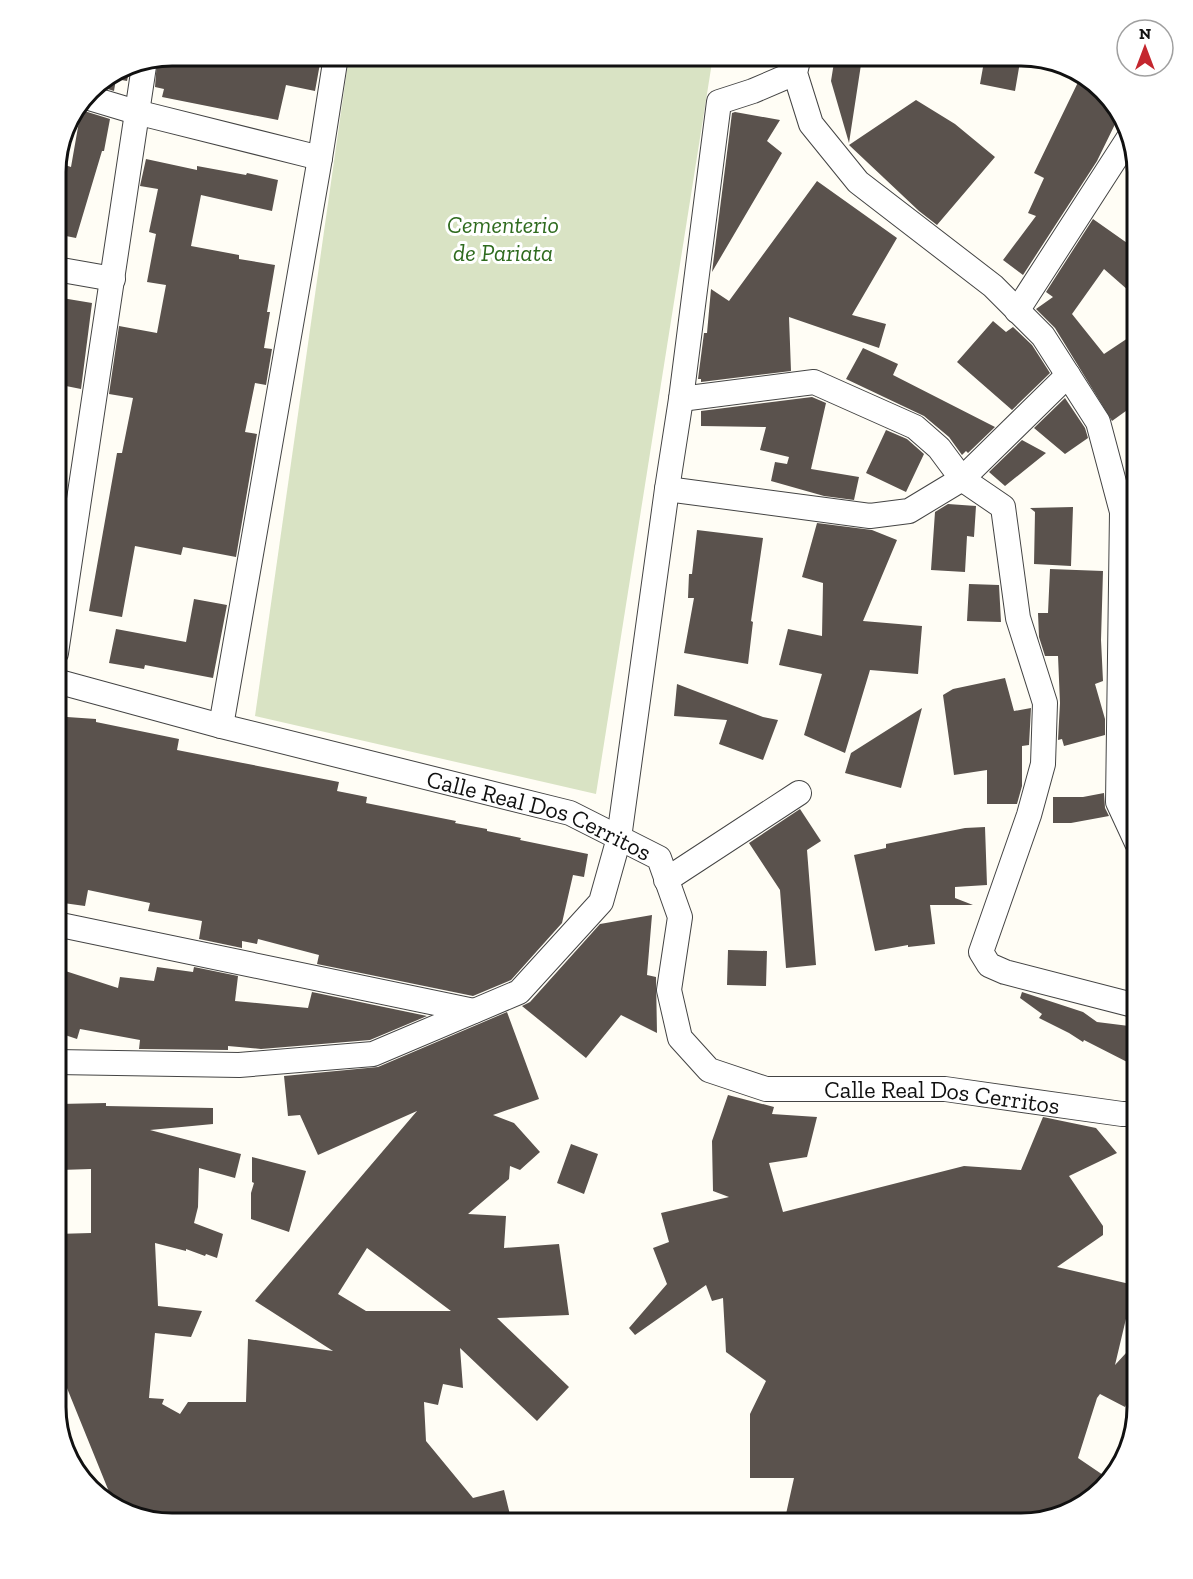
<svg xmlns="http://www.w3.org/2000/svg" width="1193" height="1579" font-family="'Zilla Slab',serif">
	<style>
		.cemetery { fill: #d9e3c4 }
		.building { fill: #5a524d; fill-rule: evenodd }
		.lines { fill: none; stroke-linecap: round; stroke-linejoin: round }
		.minor-casing { stroke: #444; stroke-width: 26 }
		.minor { stroke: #fff; stroke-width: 24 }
		.labels { text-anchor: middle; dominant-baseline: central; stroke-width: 6; stroke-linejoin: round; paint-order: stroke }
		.park-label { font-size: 24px; font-style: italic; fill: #2f6b1f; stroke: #fff }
		.street-label { font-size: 24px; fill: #111; stroke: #fff }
		.rim { fill: none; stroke: #111; stroke-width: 3 }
	</style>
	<rect width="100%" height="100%" fill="#fffdf5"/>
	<path class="cemetery" d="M 349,56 L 713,56 L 596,794 L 255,716 Z"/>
	<path class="building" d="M 172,56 L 307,56 L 321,58 L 315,91 L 286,85 L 278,120 L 162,97 L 164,89 L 155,87 L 157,61 Z
		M 835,56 L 862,58 L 849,143 L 831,81 Z
		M 985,56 L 1021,56 L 1015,91 L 980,84 Z
		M 129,72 L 127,81 L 116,79 L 114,91 L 95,85 Z
		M 1082,74 L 1118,108 L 1120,114 L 1097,161 L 1023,275 L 1003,260 L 1036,216 L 1028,213 L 1044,178 L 1034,173 Z
		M 916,100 L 955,124 L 995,157 L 937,225 L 919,211 L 849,145 Z
		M 81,110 L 110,119 L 104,151 L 102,151 L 76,238 L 61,235 L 65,207 L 56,205 L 56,162 L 71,167 Z
		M 735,112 L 780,120 L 767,141 L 782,153 L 712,272 L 732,113 Z
		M 146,159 L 197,170 L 197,166 L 246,175 L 247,173 L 278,180 L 272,211 L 201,195 L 191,246 L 239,255 L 239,259 L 275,265 L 267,312 L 270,312 L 264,348 L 272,349 L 266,385 L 255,383 L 245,432 L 257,434 L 236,557 L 183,547 L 181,555 L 135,546 L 122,617 L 89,611 L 117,453 L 122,453 L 133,398 L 109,394 L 119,326 L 157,333 L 166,285 L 147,282 L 156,234 L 149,232 L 158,189 L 140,186 Z
		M 817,181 L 897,238 L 852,315 L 886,324 L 879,348 L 789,317 L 791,371 L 701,382 L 701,379 L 698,379 L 704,333 L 707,333 L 711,289 L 729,301 Z
		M 1093,219 L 1137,250 L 1137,298 L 1104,269 L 1072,314 L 1104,354 L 1137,332 L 1137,403 L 1112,421 L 1055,328 L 1036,309 L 1053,297 L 1046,292 Z
		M 56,297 L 92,303 L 81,389 L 56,384 Z
		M 993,321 L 1006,332 L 1013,327 L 1032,345 L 1050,373 L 1012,410 L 957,362 Z
		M 863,348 L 898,364 L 893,375 L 995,427 L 968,453 L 966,451 L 962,455 L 949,437 L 924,416 L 846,379 Z
		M 812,397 L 826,403 L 811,469 L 859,477 L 854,500 L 824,496 L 771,481 L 775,462 L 787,464 L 789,457 L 760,450 L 766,427 L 701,426 L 701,411 Z
		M 1065,398 L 1085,428 L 1088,438 L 1065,454 L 1034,428 Z
		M 886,430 L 907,439 L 924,454 L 906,492 L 866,473 Z
		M 1022,440 L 1046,453 L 1005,486 L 989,472 Z
		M 948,504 L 976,506 L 974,537 L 967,536 L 965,572 L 931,570 L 935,512 Z
		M 1073,507 L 1071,566 L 1034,564 L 1035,512 L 1030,508 Z
		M 817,523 L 872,530 L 897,540 L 863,621 L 922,626 L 918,674 L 870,670 L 845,753 L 804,735 L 822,674 L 779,665 L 788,629 L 822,636 L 823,583 L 802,577 Z
		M 697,530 L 763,538 L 751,621 L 753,622 L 748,664 L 684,653 L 694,598 L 688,598 L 689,574 L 692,574 Z
		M 1050,569 L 1103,571 L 1101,640 L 1103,681 L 1095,684 L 1105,719 L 1105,735 L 1064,746 L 1062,739 L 1058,740 L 1060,703 L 1058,656 L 1045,656 L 1039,637 L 1038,613 L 1048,613 Z
		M 969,584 L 999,585 L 1001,622 L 967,621 Z
		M 194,599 L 227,605 L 213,678 L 145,665 L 144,669 L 109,663 L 116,629 L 186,642 Z
		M 1005,678 L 1014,711 L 1031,708 L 1029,745 L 1022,746 L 1022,786 L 1017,804 L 987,804 L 987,770 L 954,775 L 943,695 L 953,689 Z
		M 677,684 L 763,717 L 778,720 L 763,760 L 719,744 L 727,720 L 674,716 Z
		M 922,708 L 901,788 L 845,773 L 851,753 Z
		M 67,717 L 96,719 L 96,722 L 179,739 L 177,750 L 339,782 L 337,791 L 367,797 L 366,803 L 456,821 L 455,823 L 487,829 L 487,831 L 521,838 L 520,840 L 588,854 L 584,877 L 573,875 L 562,923 L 511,980 L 473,996 L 317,964 L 319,955 L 258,939 L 257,944 L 242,941 L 242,948 L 199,939 L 202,921 L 148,911 L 150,903 L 88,890 L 85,906 L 56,902 L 56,733 L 65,734 Z
		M 1104,793 L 1105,808 L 1109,816 L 1071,823 L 1053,823 L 1053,797 L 1083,797 Z
		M 800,809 L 821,841 L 807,850 L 816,965 L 786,968 L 780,890 L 749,843 Z
		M 985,827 L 987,885 L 955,887 L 955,898 L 973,905 L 930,905 L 935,944 L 908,947 L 908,945 L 875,951 L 854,855 L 886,848 L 886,844 L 965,828 Z
		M 652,915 L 647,975 L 656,977 L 657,1033 L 621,1015 L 586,1058 L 522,1006 L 530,1002 L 600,924 Z
		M 728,950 L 767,951 L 766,986 L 727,985 Z
		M 157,967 L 193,972 L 194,967 L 238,976 L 235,1001 L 308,1008 L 312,992 L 427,1016 L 370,1040 L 261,1049 L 228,1046 L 228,1050 L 139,1049 L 140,1040 L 80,1029 L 77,1039 L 56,1032 L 56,968 L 118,988 L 120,977 L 154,981 Z
		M 1022,992 L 1083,1012 L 1097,1022 L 1137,1027 L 1137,1067 L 1084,1040 L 1083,1042 L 1069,1033 L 1039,1018 L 1042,1014 L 1020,998 Z
		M 507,1012 L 539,1099 L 493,1115 L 514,1123 L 540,1152 L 520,1170 L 510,1166 L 509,1179 L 468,1214 L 506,1216 L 504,1248 L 559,1244 L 569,1315 L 497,1318 L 569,1387 L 537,1421 L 460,1348 L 463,1388 L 443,1384 L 438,1405 L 424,1402 L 426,1441 L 473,1498 L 504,1490 L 512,1523 L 172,1523 L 116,1509 L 56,1361 L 56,1234 L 91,1233 L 91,1169 L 60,1170 L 59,1104 L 106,1103 L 106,1106 L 213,1108 L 213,1124 L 150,1130 L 241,1154 L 235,1178 L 199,1168 L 198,1207 L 194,1223 L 223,1234 L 217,1258 L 206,1254 L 205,1256 L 186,1249 L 186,1251 L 155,1243 L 158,1306 L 202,1311 L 191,1337 L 155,1333 L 149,1398 L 164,1399 L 162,1404 L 180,1414 L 188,1402 L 246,1402 L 248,1339 L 333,1351 L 255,1301 L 417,1111 L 318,1155 L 300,1115 L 288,1116 L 284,1076 L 378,1067 ZM 367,1248 L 451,1311 L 366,1311 L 338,1294 Z
		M 728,1095 L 774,1107 L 772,1114 L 817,1117 L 807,1157 L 769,1163 L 783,1212 L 964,1166 L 1021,1170 L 1043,1117 L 1096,1128 L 1117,1153 L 1069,1176 L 1103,1226 L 1103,1235 L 1057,1267 L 1134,1285 L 1115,1365 L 1137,1341 L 1137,1382 L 1125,1407 L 1100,1394 L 1097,1398 L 1078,1458 L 1106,1477 L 1085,1504 L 1021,1523 L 784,1523 L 794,1478 L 750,1478 L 750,1414 L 766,1381 L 726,1352 L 723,1298 L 712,1301 L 706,1285 L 635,1335 L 629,1328 L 667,1284 L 653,1248 L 669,1242 L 661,1213 L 729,1197 L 713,1191 L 712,1141 Z
		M 571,1144 L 598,1154 L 584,1194 L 557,1183 Z
		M 252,1157 L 306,1171 L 289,1232 L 251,1219 L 251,1193 L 254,1183 L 252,1182 Z"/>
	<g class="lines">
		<g class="minor-casing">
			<g id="minor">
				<path d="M 799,56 L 795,73 L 811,124 L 858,182 L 993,286 L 1043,336 L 1098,422 L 1122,512 L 1118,802 L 1137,843"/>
				<path d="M 86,97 L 136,112 L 320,158"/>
				<path d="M 56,269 L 113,279"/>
				<path d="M 1017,311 L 1128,139"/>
				<path d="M 681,399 L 814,382 L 915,427 L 939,448 L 962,479 L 1003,507 L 1018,618 L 1045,703 L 1043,764 L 1029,815 L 981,952 L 989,965 L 1005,972 L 1137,1006"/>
				<path d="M 667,489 L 870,516 L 909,511 L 962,479 L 1068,375"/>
				<path d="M 56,653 L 144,66"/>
				<path id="s1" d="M 56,681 L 221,726 L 570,813 L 659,858 L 680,917 L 669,990 L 680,1038 L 709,1070 L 766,1089 L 945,1089 L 1122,1114 L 1137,1114"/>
				<path d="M 221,726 L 320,158 L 336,56"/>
				<path d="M 666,880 L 799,793"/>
				<path d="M 56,924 L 474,1011"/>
				<path d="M 56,1062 L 239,1065 L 373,1054 L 519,992 L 601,902 L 619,838 L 667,489 L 681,399 L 719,102 L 753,91 L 795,73"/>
			</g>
		</g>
		<use href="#minor" class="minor"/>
	</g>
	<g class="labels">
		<g class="park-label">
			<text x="503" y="224">Cementerio<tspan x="503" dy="28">de Pariata</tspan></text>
		</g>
		<g class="street-label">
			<text stroke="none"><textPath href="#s1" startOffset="502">Calle Real Dos Cerritos</textPath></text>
			<text stroke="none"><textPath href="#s1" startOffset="1096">Calle Real Dos Cerritos</textPath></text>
		</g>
	</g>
	<path d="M0 0H1193V1579H0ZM172 66H1021A106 106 0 0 1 1127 172V1407A106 106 0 0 1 1021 1513H172A106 106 0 0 1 66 1407V172A106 106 0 0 1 172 66Z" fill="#fff" fill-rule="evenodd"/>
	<path class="rim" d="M172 66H1021A106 106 0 0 1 1127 172V1407A106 106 0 0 1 1021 1513H172A106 106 0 0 1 66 1407V172A106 106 0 0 1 172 66Z"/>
	<g transform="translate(1145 48)"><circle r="28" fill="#ffffff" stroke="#a0a0a0" stroke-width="1.5"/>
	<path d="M0-4.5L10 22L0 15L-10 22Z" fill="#c4262e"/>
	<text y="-9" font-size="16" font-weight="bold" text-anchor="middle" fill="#111111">N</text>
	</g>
</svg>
